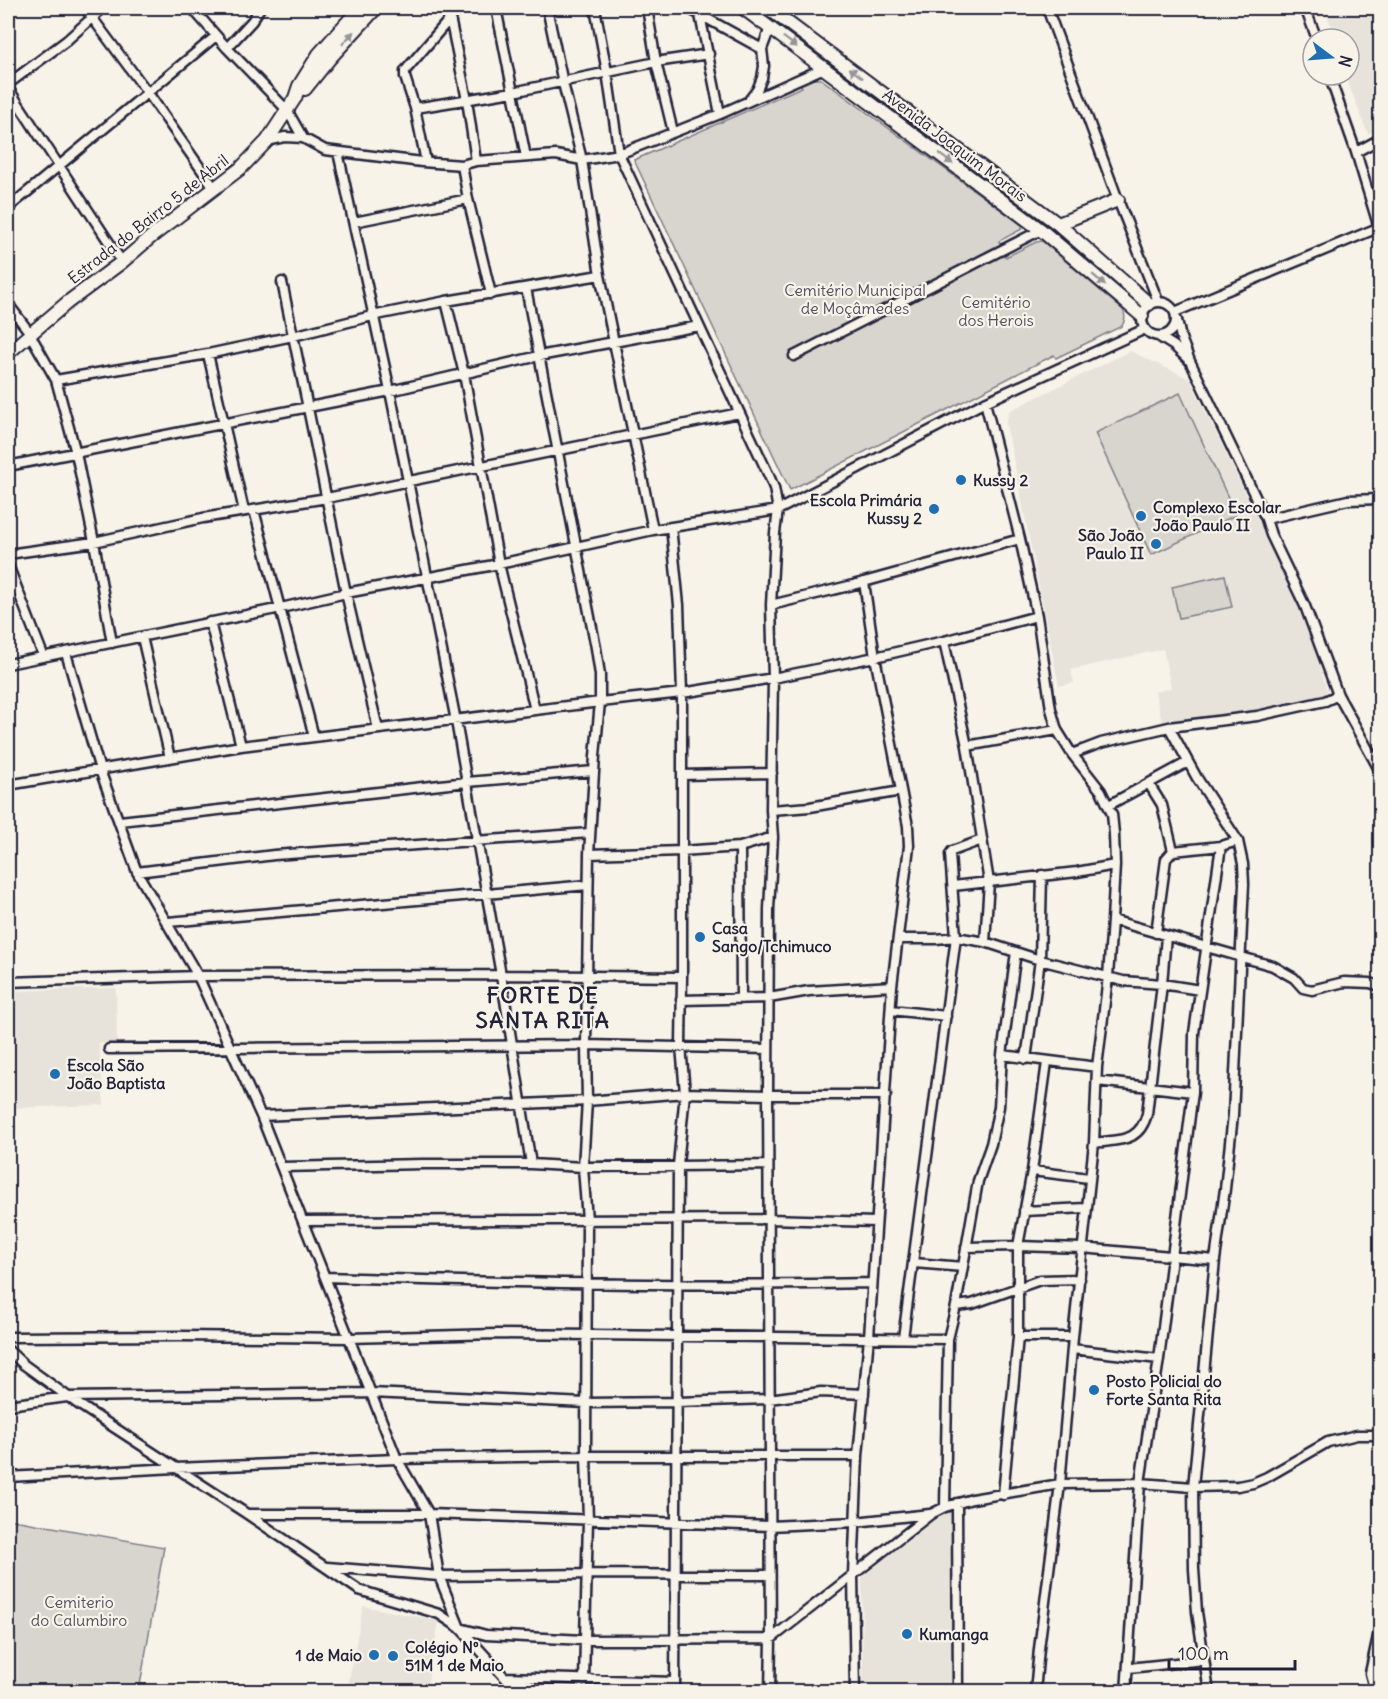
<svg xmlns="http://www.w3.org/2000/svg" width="1388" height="1699" font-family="Delius,sans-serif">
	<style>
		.built { fill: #e7e3db }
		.green { fill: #d8d5cf; stroke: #7d7c85; stroke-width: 1.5 }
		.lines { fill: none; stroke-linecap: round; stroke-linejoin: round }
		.street-casing { stroke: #22223b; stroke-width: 13 }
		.secondary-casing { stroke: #22223b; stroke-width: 16 }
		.street { stroke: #f7f3e8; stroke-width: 8 }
		.secondary { stroke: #f7f3e8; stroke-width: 12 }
		.oneway { fill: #97959a }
		.poi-dot { fill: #1f6fb2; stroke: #f7f3e8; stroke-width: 2 }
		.labels { text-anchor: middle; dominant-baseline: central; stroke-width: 4.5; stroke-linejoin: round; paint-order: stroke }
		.street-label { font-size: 16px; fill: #22223b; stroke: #f7f3e8 }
		.park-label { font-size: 16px; fill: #504f60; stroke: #f7f3e8 }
		.poi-label { font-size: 16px; font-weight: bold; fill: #22223b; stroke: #f7f3e8; text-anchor: start }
		.district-label { font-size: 22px; font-weight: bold; letter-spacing: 1.5px; fill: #22223b; stroke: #f7f3e8 }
	</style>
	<rect width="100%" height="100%" fill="#f7f3e8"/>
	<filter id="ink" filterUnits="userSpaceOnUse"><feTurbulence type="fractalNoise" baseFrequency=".0167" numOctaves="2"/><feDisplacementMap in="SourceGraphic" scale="12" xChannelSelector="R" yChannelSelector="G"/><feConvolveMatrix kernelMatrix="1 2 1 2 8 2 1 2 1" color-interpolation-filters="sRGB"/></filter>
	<g filter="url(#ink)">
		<path class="built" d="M 1323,8 L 1380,8 L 1380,126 L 1368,134 L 1345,75 L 1349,75 L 1349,71 L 1352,69 L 1349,62 L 1349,39 L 1338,39 Z
			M 1130,351 L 1190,379 L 1302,610 L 1329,696 L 1163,727 L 1155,692 L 1171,688 L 1163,649 L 1071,670 L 1074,683 L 1059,686 L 1006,423 L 1009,411 Z
			M 116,988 L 117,1043 L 99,1043 L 104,1105 L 8,1108 L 8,991 Z
			M 945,1511 L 952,1513 L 953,1691 L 863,1691 L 862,1577 Z
			M 363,1606 L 439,1621 L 426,1691 L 347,1691 Z"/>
		<path class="green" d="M 812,79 L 821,79 L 1023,226 L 1022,229 L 999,241 L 1006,257 L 1036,242 L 1042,241 L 1123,310 C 1126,316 1125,320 1122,326 L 1056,358 L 1054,355 L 790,490 L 634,160 L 802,87 L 800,84 Z
			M 1180,393 L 1236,515 L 1151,555 L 1095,433 Z
			M 1225,575 L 1232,607 L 1179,618 L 1172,587 Z
			M 8,1519 L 164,1547 L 139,1691 L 8,1691 Z"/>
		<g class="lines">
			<g class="street-casing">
				<path id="street" d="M 85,8 L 148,93 L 215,189
					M 192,8 L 227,48 L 287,110 L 303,138 L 285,137 L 267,141
					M 496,8 L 526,157
					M 547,8 L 563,83 L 582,160 L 600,275 L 653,530
					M 647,8 L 656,62 L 673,132
					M 688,8 L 762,49
					M 1047,8 L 1118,200 L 1158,301
					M 1305,8 L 1317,39
					M 700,15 L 720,114
					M 450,18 L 467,100 L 476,161
					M 227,48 L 252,21 L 260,8
					M 1329,75 L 1356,152 L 1380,231
					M 8,84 L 66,41 L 103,8
					M 8,88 L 122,262
					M 750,99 L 757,90 L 762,78 L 764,66 L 762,49 L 770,28
					M 415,108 L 513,92 L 656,62 L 709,54
					M 303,138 L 325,150 L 422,162 L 462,165 L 476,161 L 556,155 L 582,160 L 619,154 L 607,72 L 595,8
					M 338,152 L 390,391 L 456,721 L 501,975 L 531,1164
					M 1356,152 L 1380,139
					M 426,162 L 415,108 L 405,77 L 405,71 L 459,8
					M 462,165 L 468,199 L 491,294
					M 8,208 L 216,36
					M 354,222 L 468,199
					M 282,282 L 346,593 L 378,729
					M 526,288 L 596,648 L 600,675 L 600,702 L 595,756 L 589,854 L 586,1045 L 587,1101 L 583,1167 L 587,1220 L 586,1456 L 588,1520 L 584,1680
					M 446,301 L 464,374 L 499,564 L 535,710
					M1142 319a17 17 0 1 1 34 0a17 17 0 1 1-34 0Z
					M 8,304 L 27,329 L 56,380 L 208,354 L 293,336 L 372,316 L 446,301 L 600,275
					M 1175,312 L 1380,227
					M 1158,336 L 1174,346 L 1190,361 L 1181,338 L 1177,320
					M 208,354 L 244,511
					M 794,356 L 1041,230
					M 1190,361 L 1266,519 L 1271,535 L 1305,606 L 1338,695 L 1380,771
					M 56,380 L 76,453 L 94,542 L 112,643
					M 985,402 L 1020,539 L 1037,616 L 1051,709 L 1057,730 L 1072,754 L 1101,791 L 1112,814 L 1114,834 L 1115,865 L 1112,920 L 1108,977 L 1097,1067 L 1094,1143 L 1073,1337 L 1060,1484 L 1039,1649 L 1035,1692
					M 8,466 L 390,391 L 539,356 L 699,326
					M 254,510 L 314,737
					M 1266,519 L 1348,500 L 1380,499
					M 671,527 L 679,605 L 682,693 L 682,977 L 681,1046 L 685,1093 L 678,1165 L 675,1692
					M 8,554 L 94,542 L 203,518 L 327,498 L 739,413
					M 8,565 L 43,655
					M 771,605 L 853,585 L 1020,539
					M 210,622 L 241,746
					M 142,637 L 170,758
					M 944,641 L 967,746 L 989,882 L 985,942
					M 66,653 L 100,770 L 137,872 L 198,976 L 261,1116 L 397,1459 L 429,1514 L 439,1576 L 460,1628
					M 8,664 L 281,608 L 346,593 L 499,564 L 653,530 L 778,510 L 985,402 L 1145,329
					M 1169,727 L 1197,778 L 1238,841 L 1243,864 L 1244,884 L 1233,1115 L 1225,1189 L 1215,1260 L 1193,1487 L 1194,1569 L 1197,1612 L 1209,1692
					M 967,746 L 1057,730
					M 1072,754 L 1101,743 L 1169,727 L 1257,716 L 1325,701 L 1338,695
					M 682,775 L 772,773
					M 1149,784 L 1162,805 L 1173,851
					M 8,785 L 241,746 L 600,702 L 682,693 L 773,678 L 875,657 L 944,641 L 1037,616
					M 1109,805 L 1188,762
					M 771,810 L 810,807 L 901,791
					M 120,821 L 467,782 L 594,771
					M 740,847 L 741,999
					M 589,854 L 681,851 L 740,847 L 773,837
					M 137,872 L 274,855 L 590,833
					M 953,886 L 1077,872 L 1115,865
					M 1112,920 L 1273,966 L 1294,978 L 1303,988 L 1312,990 L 1344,982 L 1370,983 L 1380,986
					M 168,922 L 588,885
					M 1156,933 L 1166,859 L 1173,851 L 1221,846
					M 898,939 L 936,939 L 956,937 L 985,942 L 1040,960 L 1123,981 L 1162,984 L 1200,990
					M 8,982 L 198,976 L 501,975 L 682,977
					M 681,1000 L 769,998 L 809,991 L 892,986
					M 891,1010 L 946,1016
					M 109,1049 L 586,1045 L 768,1049
					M 1002,1055 L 1097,1067
					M 1026,1059 L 1040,960 L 1042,875
					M 1097,1081 L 1193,1092
					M 261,1116 L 587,1101 L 685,1093 L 768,1095 L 886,1095
					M 1094,1143 C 1120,1139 1139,1143 1147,1114 L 1162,984 L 1166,936
					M 282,1167 L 423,1164 L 531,1164 L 583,1167 L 768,1165
					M 1032,1171 L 1089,1178
					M 1024,1211 L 1086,1208
					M 303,1221 L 768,1219 L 876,1222
					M 966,1247 L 1018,1246 L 1082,1248 L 1215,1260
					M 914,1263 L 963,1267
					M 325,1277 C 508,1283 690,1287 872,1283
					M 956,1306 L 978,1181 L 991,1144 L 999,1107 L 1002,1055 L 1016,952
					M 8,1337 L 182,1336 L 349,1338 L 497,1334 L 948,1339
					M 1018,1337 L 1073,1337
					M 903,1338 L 956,937 L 950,854 L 952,851 L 982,840
					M 1072,1349 L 1159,1359
					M 8,1350 L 23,1364 L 78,1404 L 247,1514 L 359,1590 L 439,1614 L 460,1628 L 518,1692
					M 8,1405 L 67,1397 L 371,1393 L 586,1403 L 677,1402 L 769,1399 L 821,1392 L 864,1394
					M 8,1453 L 9,1477
					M 8,1477 L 175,1468 L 397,1459 L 586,1456 L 858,1456
					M 1003,1495 L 1018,1337 L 1018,1246 L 1032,1171 L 1047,1062
					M 957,1503 L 958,1692
					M 945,1507 L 948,1339 L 956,1306 L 972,1304 L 1040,1280 L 1080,1279
					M 247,1514 L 429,1514 L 770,1526 L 855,1522 L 930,1514
					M 327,1567 L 439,1576 L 586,1574 L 770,1575
					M 460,1628 L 486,1635 L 584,1640 L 771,1639 L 931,1514 L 945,1507 L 972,1499 L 1060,1484 L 1140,1483 L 1193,1487 L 1238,1486 L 1253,1483 L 1267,1477 L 1328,1442 L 1357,1435 L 1380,1435
					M 1129,1668 L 1204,1660
					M 505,1677 L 675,1682
					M 770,1692 L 771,1639 L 768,1095 L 769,909 L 773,837 L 771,810 L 773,678 L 771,605 L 775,533 L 778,510 L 774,488 L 770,478 L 619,154 L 720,114 L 824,68
					M 855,1692 L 853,1575 L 858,1456 L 869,1337 L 892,986 L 909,846 L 908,826 L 875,657 L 864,582
					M 1126,1692 L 1140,1483 L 1159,1359 L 1193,1092 L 1194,1033 L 1221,846 L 1238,841
					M 1375,1692 L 1370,1673 L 1380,1627"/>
			</g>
			<g class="secondary-casing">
				<path id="secondary" d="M 743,8 L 1041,230 L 1142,316
					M 768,8 L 1058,224 L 1149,304
					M 305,89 L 330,58 L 376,8
					M 1058,224 L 1118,200
					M 8,353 L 68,302 L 122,262 L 151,237 L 241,168 L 267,141 L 295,98 L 299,86 L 319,54 L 360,8"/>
			</g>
			<use href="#street" class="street"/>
			<use href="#secondary" class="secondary"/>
		</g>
		<defs><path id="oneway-solid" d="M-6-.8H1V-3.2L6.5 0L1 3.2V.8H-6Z" transform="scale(1.5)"/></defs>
		<g class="oneway">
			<use href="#oneway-solid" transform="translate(348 38) rotate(-48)"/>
			<use href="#oneway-solid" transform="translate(790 42) rotate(37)"/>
			<use href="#oneway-solid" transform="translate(856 73) rotate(-143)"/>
			<use href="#oneway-solid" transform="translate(946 159) rotate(37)"/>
			<use href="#oneway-solid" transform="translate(1099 280) rotate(41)"/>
		</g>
	</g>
	<g class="poi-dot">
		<circle cx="961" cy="480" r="6"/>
		<circle cx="934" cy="509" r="6"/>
		<circle cx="1141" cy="516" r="6"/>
		<circle cx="1156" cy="544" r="6"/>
		<circle cx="700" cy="937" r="6"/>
		<circle cx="55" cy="1074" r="6"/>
		<circle cx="1094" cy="1390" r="6"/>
		<circle cx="907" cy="1634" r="6"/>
		<circle cx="374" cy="1655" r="6"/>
		<circle cx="393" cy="1656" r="6"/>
	</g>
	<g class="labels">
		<g class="street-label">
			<text transform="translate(955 145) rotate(37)">Avenida Joaquim Morais</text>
			<text transform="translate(148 219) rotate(-38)">Estrada do Bairro 5 de Abril</text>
		</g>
		<g class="park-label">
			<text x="855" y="290">Cemitério Municipal<tspan x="855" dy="18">de Moçâmedes</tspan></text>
			<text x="996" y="302">Cemitério<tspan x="996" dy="18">dos Herois</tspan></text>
			<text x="79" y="1602">Cemiterio<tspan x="79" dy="18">do Calumbiro</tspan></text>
		</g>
		<g class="poi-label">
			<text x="973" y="480">Kussy 2</text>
			<text x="922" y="500" text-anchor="end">Escola Primária<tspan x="922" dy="18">Kussy 2</tspan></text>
			<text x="1153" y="507">Complexo Escolar<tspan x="1153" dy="18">João Paulo II</tspan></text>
			<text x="1144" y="535" text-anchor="end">São João<tspan x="1144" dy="18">Paulo II</tspan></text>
			<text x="712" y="928">Casa<tspan x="712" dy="18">Sango/Tchimuco</tspan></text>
			<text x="67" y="1065">Escola São<tspan x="67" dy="18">João Baptista</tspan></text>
			<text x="1106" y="1381">Posto Policial do<tspan x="1106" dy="18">Forte Santa Rita</tspan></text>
			<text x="919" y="1634">Kumanga</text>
			<text x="405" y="1647">Colégio Nº<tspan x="405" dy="18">51M 1 de Maio</tspan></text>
			<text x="362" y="1655" text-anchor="end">1 de Maio</text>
		</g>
		<g class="district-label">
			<text x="543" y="995">FORTE DE<tspan x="543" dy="25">SANTA RITA</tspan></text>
		</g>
	</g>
	<rect width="1388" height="1699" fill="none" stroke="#f7f3e8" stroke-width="30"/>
	<rect x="15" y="15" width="1358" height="1669" fill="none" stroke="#22223b" stroke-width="2" filter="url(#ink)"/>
	<g transform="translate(1331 57) rotate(106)"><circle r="28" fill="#f7f3e8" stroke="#a29fa3" stroke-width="1.5"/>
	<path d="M0-4.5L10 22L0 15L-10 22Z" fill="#1f6fb2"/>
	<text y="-9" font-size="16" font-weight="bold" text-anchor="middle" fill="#22223b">N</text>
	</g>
	<path d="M1169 1660v9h126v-9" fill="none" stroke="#22223b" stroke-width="3"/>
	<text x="1178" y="1660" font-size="18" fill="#22223b" stroke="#f7f3e8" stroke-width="4.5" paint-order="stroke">100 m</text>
</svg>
